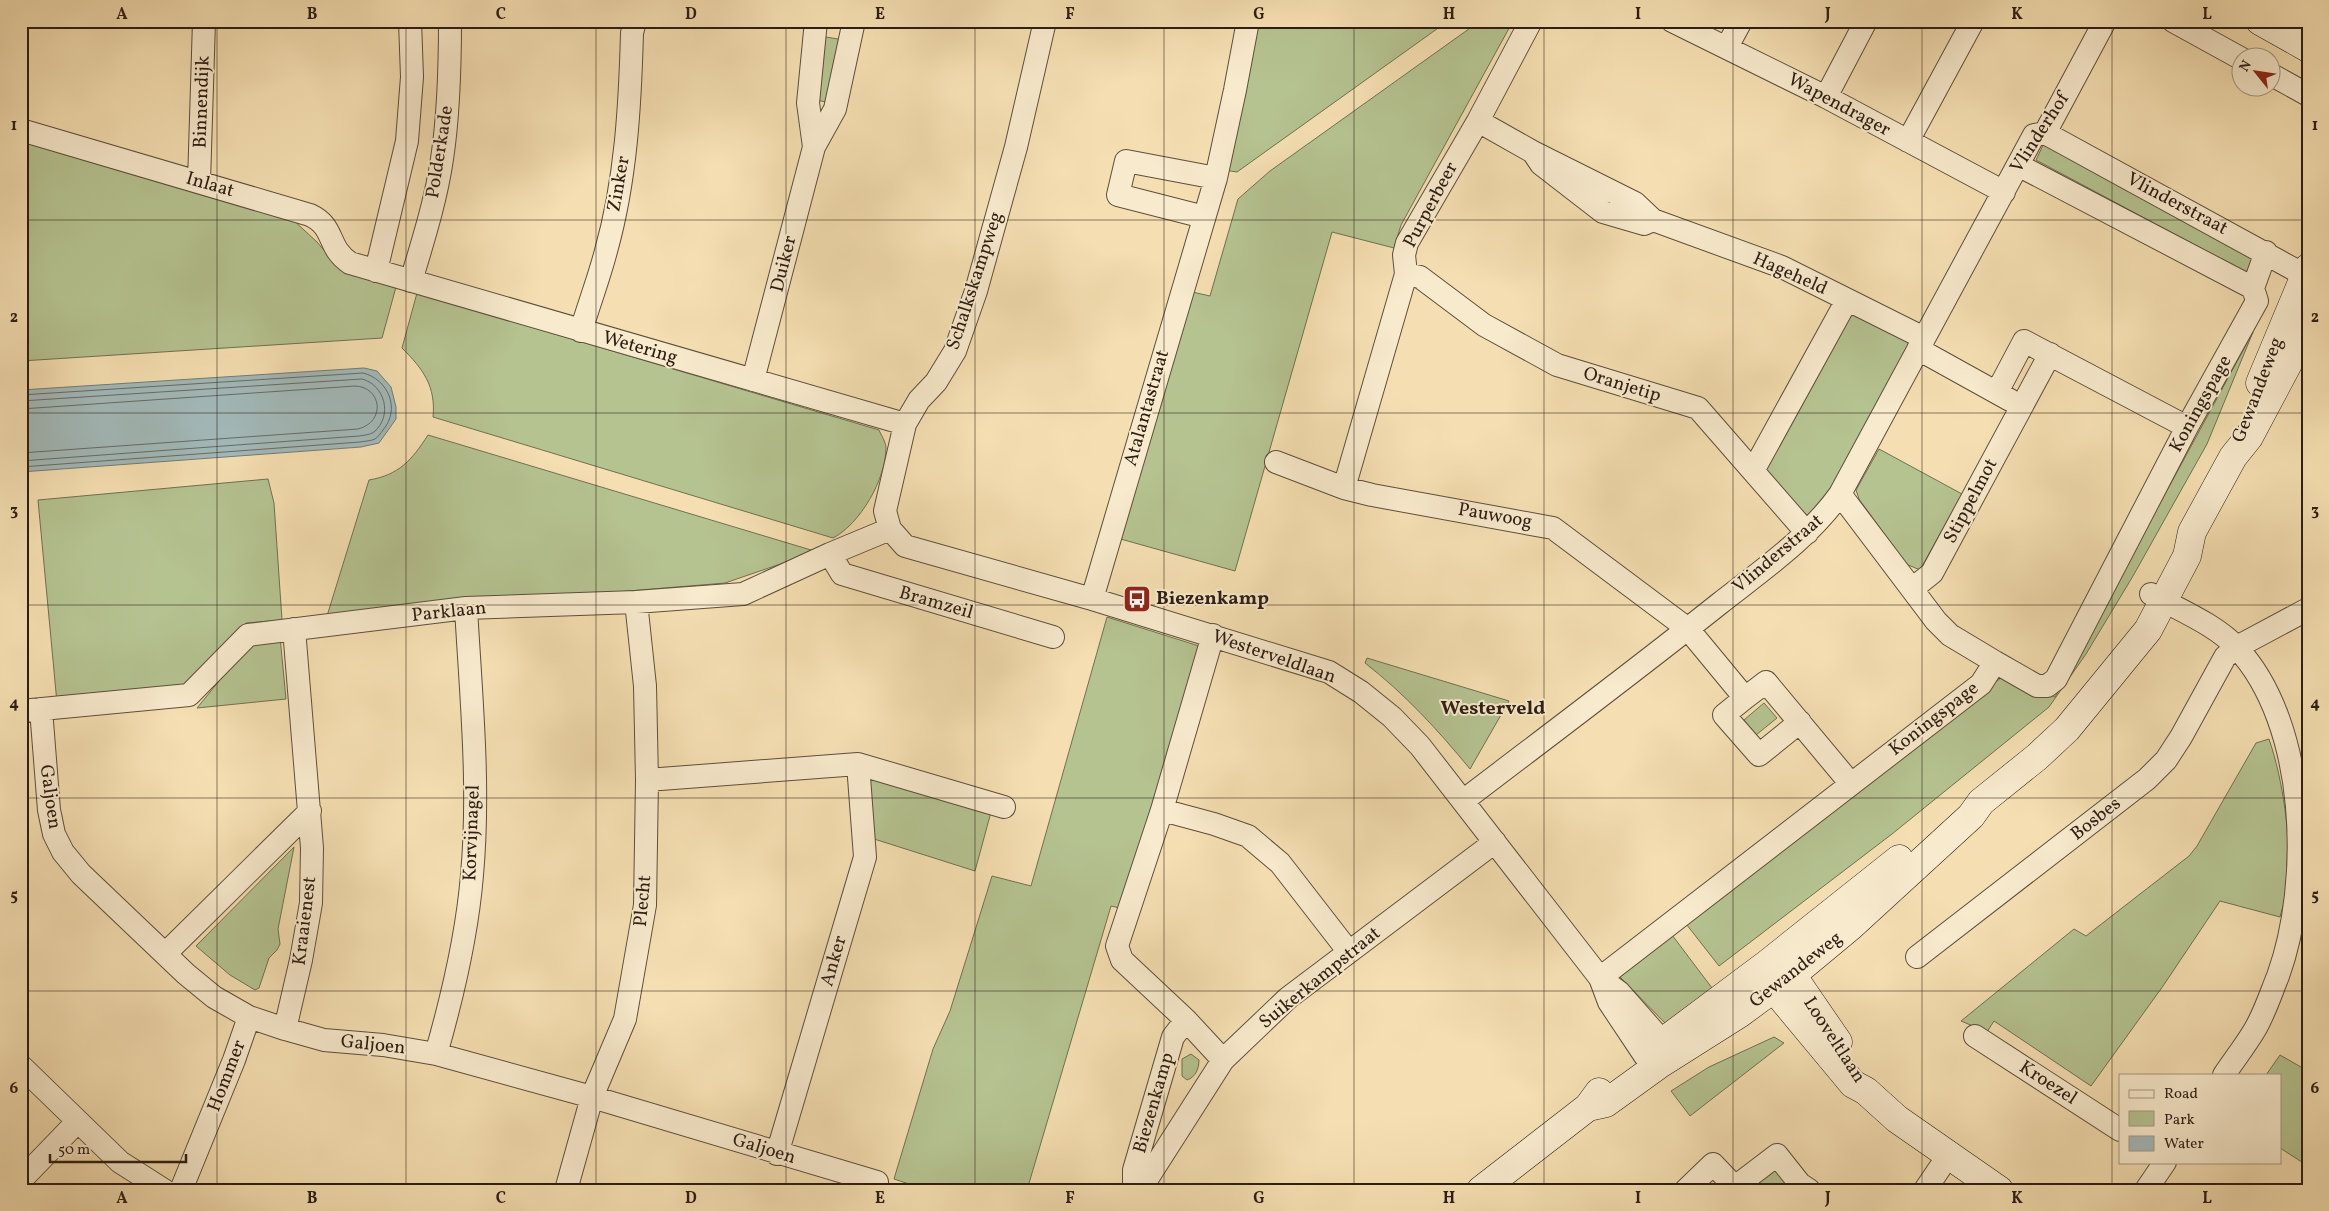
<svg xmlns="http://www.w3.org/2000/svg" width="2329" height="1211" font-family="Vollkorn,serif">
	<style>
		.green { fill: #b5c391; stroke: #707052 }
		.water { fill: #a2b9b9; stroke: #737b77 }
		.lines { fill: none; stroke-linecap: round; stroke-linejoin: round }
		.shore { stroke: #676b66; stroke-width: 1 }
		.street-casing { stroke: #5e4e3c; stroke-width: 24 }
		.secondary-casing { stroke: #2c1d14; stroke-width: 29 }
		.street { stroke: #f8eacd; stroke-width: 22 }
		.secondary { stroke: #f8eacd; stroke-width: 28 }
		.grid { fill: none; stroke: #2c1d14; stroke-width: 1; stroke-opacity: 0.55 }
		.labels { text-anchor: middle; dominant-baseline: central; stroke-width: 4; stroke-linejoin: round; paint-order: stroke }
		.street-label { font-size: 19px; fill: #2c1d14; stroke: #f8eacd }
		.poi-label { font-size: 19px; font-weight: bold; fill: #2c1d14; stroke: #f8eacd; text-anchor: start }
		.neighbourhood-label { font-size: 20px; font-weight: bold; fill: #2c1d14; stroke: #f8eacd }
		.neatline { fill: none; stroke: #2c1d14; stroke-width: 2 }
		.grid-label { font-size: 16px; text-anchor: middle; font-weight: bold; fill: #2c1d14 }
	</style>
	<rect width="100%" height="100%" fill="#f5dfb2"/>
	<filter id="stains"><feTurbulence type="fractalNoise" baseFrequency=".004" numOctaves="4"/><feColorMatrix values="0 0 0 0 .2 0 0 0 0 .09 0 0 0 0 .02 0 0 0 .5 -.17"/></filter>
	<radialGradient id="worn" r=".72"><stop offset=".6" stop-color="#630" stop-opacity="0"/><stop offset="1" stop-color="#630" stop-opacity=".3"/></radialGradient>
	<path class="green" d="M 1253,21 L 1448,21 L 1237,172 L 1224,170 Z
		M 1480,21 L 1513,21 L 1401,225 L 1394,248 L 1332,232 L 1235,571 L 1117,538 L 1188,291 L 1210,296 L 1238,199 L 1270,171 Z
		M 820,36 L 844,40 L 826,102 L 816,100 Z
		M 21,136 L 291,218 L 317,242 L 342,271 L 396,287 L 382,338 L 21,361 Z
		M 2044,143 L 2254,252 L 2251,275 L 2036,160 Z
		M 417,293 L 879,430 C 881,435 886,442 886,448 C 886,479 860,524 833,538 L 433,417 C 436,386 423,369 402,348 Z
		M 1851,310 L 1916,339 L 1842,479 L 1805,518 L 1766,469 Z
		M 2253,332 L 2207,444 L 2133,576 L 2086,654 L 2049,707 L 1892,834 L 1719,966 L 1683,920 L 1908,746 L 2001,678 L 2011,675 L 2055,697 Z
		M 428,435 L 811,550 L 795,559 L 725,583 L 327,616 L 369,480 C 399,475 412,460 428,435 Z
		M 1879,449 L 1962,494 L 1920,570 L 1906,564 L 1859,499 L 1856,490 Z
		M 268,479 L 274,503 L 282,620 L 246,623 L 190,689 L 57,703 L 38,500 Z
		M 1107,617 L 1199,646 L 1199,655 L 1120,908 L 1111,906 L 1027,1190 L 927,1190 L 894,1179 L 933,1049 L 950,1011 L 992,876 L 1031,886 Z
		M 280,637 L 286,699 L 197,708 L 251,642 Z
		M 1367,658 L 1509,701 L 1470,769 C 1438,730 1405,694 1365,663 Z
		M 1764,703 L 1777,718 L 1756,735 L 1744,720 Z
		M 2269,739 C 2283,780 2291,837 2288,880 C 2288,892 2283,905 2280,917 L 2220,901 L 2163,986 L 2091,1086 L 1994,1021 L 1987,1032 L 1961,1021 L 2074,929 L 2086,936 L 2189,856 L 2197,846 L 2256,743 Z
		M 867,773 L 991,812 L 975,871 L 871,838 Z
		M 294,847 L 278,929 L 280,944 L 277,950 L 269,958 L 259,988 L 255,990 L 230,975 L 196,946 Z
		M 1669,931 L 1712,988 L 1666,1024 L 1618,975 Z
		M 1774,1037 L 1784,1043 L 1690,1116 L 1671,1091 L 1709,1067 Z
		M 1191,1054 L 1199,1060 C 1199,1068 1196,1077 1187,1080 L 1182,1076 L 1182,1059 Z
		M 2280,1055 L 2308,1071 L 2308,1166 L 2280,1148 L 2280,1075 L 2266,1075 Z
		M 1775,1166 L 1788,1182 L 1783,1190 L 1744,1190 Z"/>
	<path class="water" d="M 364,368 L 377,371 L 391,387 L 396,407 L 396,419 L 379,443 L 361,447 L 21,472 L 21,390 Z"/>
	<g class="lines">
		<path class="shore" d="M 21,395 L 363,373 C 388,379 401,409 383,430 C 381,433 378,437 375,439 C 371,441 365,441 360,442 L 21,467
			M 21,401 L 362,379 C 385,385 393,416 374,432 C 370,435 364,435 359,436 L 21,461
			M 21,409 L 355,386 C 382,387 386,422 358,429 L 21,453"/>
		<g class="street-casing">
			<path id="street" d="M 1045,21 L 1016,147 L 976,291 L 955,351 L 936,382 L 919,400 L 905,424 L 885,511 L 890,529 L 905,546 L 1092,599 L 1329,672 L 1361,692 L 1392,717 L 1420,746 L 1600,978 L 1609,1002 L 1645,1056 L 1660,1064 L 1663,1042 L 1619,992 L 1600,978
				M 1672,21 L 1826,97 L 2004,192
				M 2173,21 L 2242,59
				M 1727,47 L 1741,21
				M 2272,75 L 2308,95
				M 1826,97 L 1866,21
				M 1478,121 L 1533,152
				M 21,130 L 310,215 C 336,227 326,247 350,263 L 905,424
				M 2045,133 L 2308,277
				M 1908,141 L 1973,21
				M 814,147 L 808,103 L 816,21
				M 1533,152 L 1635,203 L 1653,220 L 1644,224 L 1603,212 L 1541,164 Z
				M 2018,165 L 2253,288
				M 199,182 L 204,21
				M 1204,217 L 1118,195 L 1126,161 L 1216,178
				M 1653,220 L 1782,267 L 1924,338
				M 376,271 L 407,141 L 412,77 L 410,21
				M 1406,274 L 1420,277 L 1484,325 L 1557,365 L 1698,408 L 1807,533
				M 411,281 C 423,241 436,200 442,159 C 449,113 450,67 450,21
				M 581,331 C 589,304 599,278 606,251 C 626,180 630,106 632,33 L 635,21
				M 1918,349 L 2010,400
				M 753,380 L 814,147 L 835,109 L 854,21
				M 1997,392 L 2024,341 L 2187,427
				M 1276,462 L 1344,488 L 1372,495 L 1553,528 L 1688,629 L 1745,698 L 1766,682 L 1851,784
				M 1753,471 L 1847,300
				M 1344,488 L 1406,274 L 1404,255 L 1407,243 L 1478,121 L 1531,21
				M 1840,494 L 1936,621 L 1950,635 L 1995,662
				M 830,554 L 842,574 L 1053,637
				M 1912,589 L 1932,573 L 2050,354
				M 2151,594 C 2177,609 2217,625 2237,648 C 2308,724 2312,882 2278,976 C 2271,993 2264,1015 2254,1031 C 2245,1046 2234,1060 2224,1075
				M 1092,599 L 1216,178 L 1235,90 L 1248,21
				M 1213,635 L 1162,810 L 1117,946 L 1122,960 L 1186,1020 L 1223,1060
				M 1745,698 L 1724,715 L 1759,755 L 1800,722
				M 41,709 L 49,810 L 54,834 L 63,852 L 81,874 L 186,974 L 214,997 L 249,1017 L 285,1029 L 324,1040 L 383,1045 L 436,1054 L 592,1097 L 877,1182
				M 21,711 L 189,695 L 248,635 L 466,608 L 636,602 L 743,594 L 830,554 L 890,529
				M 647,780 L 858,764 L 1004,807
				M 1463,801 C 1548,736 1635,671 1719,604 C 1762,570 1808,539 1840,494 L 2034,135 L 2045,133 L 2105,21
				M 1162,810 L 1214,824 L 1248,836 L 1280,863 L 1349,952
				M 165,954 L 310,811
				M 1917,957 L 2147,779 L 2166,760 L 2181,737 L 2225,657 L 2237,647 L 2308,609
				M 1600,978 L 1981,684 L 1995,662 L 2037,686 L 2047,686 L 2056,679 L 2187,427 L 2257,301 L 2253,288 L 2266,252
				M 285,1029 L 301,960 L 311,903 L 312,848 L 294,629
				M 1975,1036 L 2120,1130
				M 436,1054 C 453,995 467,936 472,875 C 480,786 471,697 466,608
				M 21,1066 L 120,1162 L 164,1190
				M 777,1154 L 865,857 L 858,764
				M 21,1180 L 77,1122
				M 181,1190 L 234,1060 L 249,1017
				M 566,1190 L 592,1097 L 625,1019 L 645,905 L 647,780 L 645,686 L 636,602
				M 1134,1190 L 1134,1170 L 1173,1037 L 1186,1020
				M 1140,1190 L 1223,1060 L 1288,998 L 1495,842
				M 1686,1190 L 1713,1164 L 1735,1187 L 1777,1155 L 1800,1184 L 1809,1190
				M 1925,1190 L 1948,1156
				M 2146,1190 L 2165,1162"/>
		</g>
		<g class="secondary-casing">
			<path id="secondary" d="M 2260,21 L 2308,48
				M 2260,383 L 2308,268
				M 1776,968 L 1792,975 L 1838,1042
				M 1769,971 L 1774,989 L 1853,1084 L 1866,1091 L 1897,1119 L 1999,1190
				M 1652,1050 L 1767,964 L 1899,859
				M 1588,1107 L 1606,1103 L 1660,1064 L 1739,1014 L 1792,975 L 1851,926 L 1971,816 L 1981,802 L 2037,757 L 2067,729 L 2148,630 L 2187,556 L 2192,532 L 2233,457 L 2249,437 L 2308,326
				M 1481,1190 L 1588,1107 L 1599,1092"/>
		</g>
		<use href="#street" class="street"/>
		<use href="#secondary" class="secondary"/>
	</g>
	<path class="grid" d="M 217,21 L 217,1190M 406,21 L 406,1190M 596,21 L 596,1190M 786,21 L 786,1190M 975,21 L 975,1190M 1164,21 L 1164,1190M 1354,21 L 1354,1190M 1544,21 L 1544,1190M 1733,21 L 1733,1190M 1922,21 L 1922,1190M 2112,21 L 2112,1190M 21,220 L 2308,220M 21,413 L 2308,413M 21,605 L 2308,605M 21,798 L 2308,798M 21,991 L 2308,991"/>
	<defs>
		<g id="bus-square" transform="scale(1.4375)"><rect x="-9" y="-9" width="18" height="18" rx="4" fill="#8f2418" stroke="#f8eacd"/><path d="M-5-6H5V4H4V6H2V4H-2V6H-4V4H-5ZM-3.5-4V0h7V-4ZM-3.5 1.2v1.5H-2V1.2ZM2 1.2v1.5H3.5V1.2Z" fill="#fff"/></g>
	</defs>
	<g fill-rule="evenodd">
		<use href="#bus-square" x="1137" y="599"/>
	</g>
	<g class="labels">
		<g class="street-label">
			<text transform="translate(202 102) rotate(-88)">Binnendijk</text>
			<text transform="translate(1839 105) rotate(28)">Wapendrager</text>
			<text transform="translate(2040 133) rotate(-57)">Vlinderhof</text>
			<text transform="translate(440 152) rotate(-81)">Polderkade</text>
			<text transform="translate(619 184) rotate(-80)">Zinker</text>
			<text transform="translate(210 185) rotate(16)">Inlaat</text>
			<text transform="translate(2177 204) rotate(28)">Vlinderstraat</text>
			<text transform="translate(1431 205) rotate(-62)">Purperbeer</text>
			<text transform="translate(784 264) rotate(-76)">Duiker</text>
			<text transform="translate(1790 274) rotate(24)">Hageheld</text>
			<text transform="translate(975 281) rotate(-72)">Schalkskampweg</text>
			<text transform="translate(640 348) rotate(16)">Wetering</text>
			<text transform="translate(1622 385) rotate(17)">Oranjetip</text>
			<text transform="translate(2258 390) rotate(-69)">Gewandeweg</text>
			<text transform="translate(2201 404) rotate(-61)">Koningspage</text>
			<text transform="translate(1147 408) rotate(-74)">Atalantastraat</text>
			<text transform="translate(1971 501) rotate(-62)">Stippelmot</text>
			<text transform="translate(1495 516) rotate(10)">Pauwoog</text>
			<text transform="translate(1778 554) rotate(-40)">Vlinderstraat</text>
			<text transform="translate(936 603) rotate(16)">Bramzeil</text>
			<text transform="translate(449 612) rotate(-6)">Parklaan</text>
			<text transform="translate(1274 657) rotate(19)">Westerveldlaan</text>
			<text transform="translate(1934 719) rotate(-38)">Koningspage</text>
			<text transform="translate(50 797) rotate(82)">Galjoen</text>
			<text transform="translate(2096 819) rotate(-38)">Bosbes</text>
			<text transform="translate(472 833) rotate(-88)">Korvijnagel</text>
			<text transform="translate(643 901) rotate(-85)">Plecht</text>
			<text transform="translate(305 921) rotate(-83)">Kraaienest</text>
			<text transform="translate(834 961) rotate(-74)">Anker</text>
			<text transform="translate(1796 970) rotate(-38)">Gewandeweg</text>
			<text transform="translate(1320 978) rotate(-39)">Suikerkampstraat</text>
			<text transform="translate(1834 1040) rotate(57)">Looveltlaan</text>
			<text transform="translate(373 1045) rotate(6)">Galjoen</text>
			<text transform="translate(227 1076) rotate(-69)">Hommer</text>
			<text transform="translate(2048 1083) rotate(33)">Kroezel</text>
			<text transform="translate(1154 1103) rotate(-74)">Biezenkamp</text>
			<text transform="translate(764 1149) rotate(17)">Galjoen</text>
		</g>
		<g class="poi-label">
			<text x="1156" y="599">Biezenkamp</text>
		</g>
		<g class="neighbourhood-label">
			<text x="1493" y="709">Westerveld</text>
		</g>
	</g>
	<rect width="2329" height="1211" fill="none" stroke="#f5dfb2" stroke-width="55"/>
	<rect x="2119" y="1074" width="162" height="90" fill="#f8eacd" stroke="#a69883"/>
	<rect x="2129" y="1090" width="25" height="8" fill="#f8eacd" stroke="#a69883"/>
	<text x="2164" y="1098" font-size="15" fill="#2c1d14">Road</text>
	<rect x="2129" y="1111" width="25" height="15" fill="#b5c391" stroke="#a69883"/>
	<text x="2164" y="1124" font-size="15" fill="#2c1d14">Park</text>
	<rect x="2129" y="1136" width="25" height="15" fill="#a2b9b9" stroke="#a69883"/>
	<text x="2164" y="1148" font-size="15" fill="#2c1d14">Water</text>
	<g transform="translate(2256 72) rotate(300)"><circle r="24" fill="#f8eacd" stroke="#a69883"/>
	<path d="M0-4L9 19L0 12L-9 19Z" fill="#8f2418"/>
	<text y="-8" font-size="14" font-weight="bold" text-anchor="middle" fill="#2c1d14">N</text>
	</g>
	<path d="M50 1154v8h136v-8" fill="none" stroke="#2c1d14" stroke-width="2.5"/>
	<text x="58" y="1154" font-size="15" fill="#2c1d14" stroke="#f8eacd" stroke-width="4" paint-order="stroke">50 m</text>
	<rect x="28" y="28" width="2274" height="1156" class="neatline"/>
	<g class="grid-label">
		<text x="122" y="19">A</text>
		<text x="312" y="19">B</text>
		<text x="501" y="19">C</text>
		<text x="691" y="19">D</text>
		<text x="880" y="19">E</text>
		<text x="1070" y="19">F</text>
		<text x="1259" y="19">G</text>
		<text x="1449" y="19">H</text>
		<text x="1638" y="19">I</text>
		<text x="1828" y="19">J</text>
		<text x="2017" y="19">K</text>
		<text x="2207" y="19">L</text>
		<text x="14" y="130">1</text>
		<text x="2315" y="130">1</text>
		<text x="14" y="322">2</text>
		<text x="2315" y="322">2</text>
		<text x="14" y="515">3</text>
		<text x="2315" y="515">3</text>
		<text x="14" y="708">4</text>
		<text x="2315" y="708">4</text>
		<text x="14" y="900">5</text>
		<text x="2315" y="900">5</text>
		<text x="14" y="1093">6</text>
		<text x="2315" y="1093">6</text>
		<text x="122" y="1203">A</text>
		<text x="312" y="1203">B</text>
		<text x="501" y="1203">C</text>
		<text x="691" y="1203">D</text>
		<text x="880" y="1203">E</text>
		<text x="1070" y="1203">F</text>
		<text x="1259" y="1203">G</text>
		<text x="1449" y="1203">H</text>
		<text x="1638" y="1203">I</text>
		<text x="1828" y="1203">J</text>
		<text x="2017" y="1203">K</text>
		<text x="2207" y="1203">L</text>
	</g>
	<rect width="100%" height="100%" filter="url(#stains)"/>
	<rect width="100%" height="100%" fill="url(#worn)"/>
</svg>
